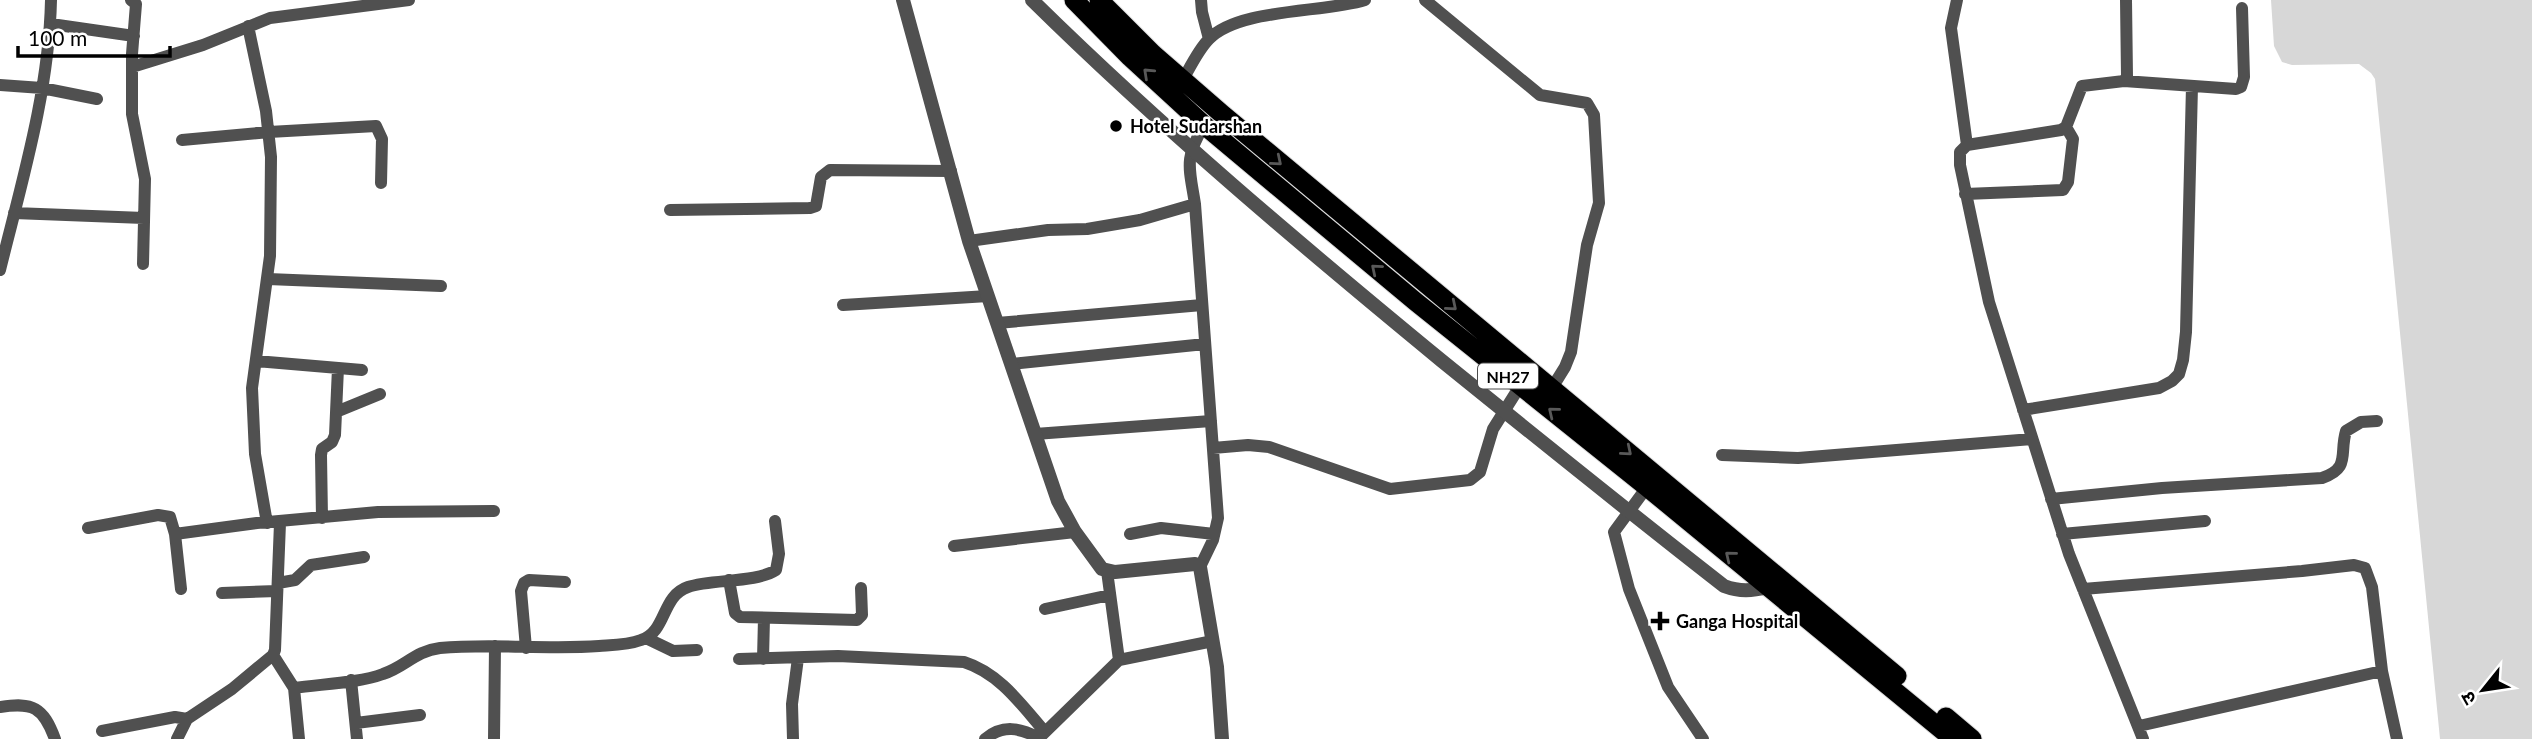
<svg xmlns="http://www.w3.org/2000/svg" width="2532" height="739" font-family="Lato,'Noto Sans Devanagari',sans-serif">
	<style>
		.green { fill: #d7d7d7 }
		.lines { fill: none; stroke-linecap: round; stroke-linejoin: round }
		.trunk-casing { stroke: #dbdbdb; stroke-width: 21 }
		.minor { stroke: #505050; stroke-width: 12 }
		.tertiary { stroke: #505050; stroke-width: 14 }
		.trunk { stroke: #000; stroke-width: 19 }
		.oneway { stroke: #595959 }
		.poi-dot { fill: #000; stroke: #fff; stroke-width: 2.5 }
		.labels { text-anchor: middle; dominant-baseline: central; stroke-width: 5; stroke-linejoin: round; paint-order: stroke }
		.shield { fill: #fff; stroke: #4c4c4c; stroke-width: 2 }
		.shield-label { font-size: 16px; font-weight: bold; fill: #000 }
		.poi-label { font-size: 18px; font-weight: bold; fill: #000; stroke: #fff; text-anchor: start }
	</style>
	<rect width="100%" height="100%" fill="#fff"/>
	<path class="green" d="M 2271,0 L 2532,0 L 2532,739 L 2440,739 L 2375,79 L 2371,73 L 2359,64 L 2292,65 L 2282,62 L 2274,46 Z"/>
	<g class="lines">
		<g class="trunk-casing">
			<path id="trunk" d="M 1074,0 L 1130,57 L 1204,125 L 1416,302 L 1647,487 L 1953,739
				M 1099,0 L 1153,54 L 1222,114 L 1897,676
				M 1946,717 L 1972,739"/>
		</g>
		<path class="minor" d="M 131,0 L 136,4 L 132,54 L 132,114 L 145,179 L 143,264
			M 1201,0 L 1202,12 L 1209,39
			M 1425,0 L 1540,95 L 1587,103 L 1594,115 L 1599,203 L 1587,245 L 1571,352 L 1565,367 L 1552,388
			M 1957,0 L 1951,28 L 1967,145
			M 2126,0 L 2127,76 L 2124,81 L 2082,86 L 2066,127 L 2061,130 L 1967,145 L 1960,152 L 1960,165 L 1989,302 L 2069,554 L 2143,739
			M 51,24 L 134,36
			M 248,26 L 266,111 L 271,157 L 270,256 L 252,388 L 255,454 L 267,523
			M 132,67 L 203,45 L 270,18 L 409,0
			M 2124,81 L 2236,89 L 2241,87 L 2244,77 L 2242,8
			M 0,85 L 42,88 L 97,99
			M 1180,85 C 1189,70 1197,51 1209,39 C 1239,8 1324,13 1365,0
			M 182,140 L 269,132 L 376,126 L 382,139 L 381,183
			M 1965,194 L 2063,190 L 2068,182 L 2073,139 L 2066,127
			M 670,210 L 810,208 L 816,206 L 821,177 L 830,170 L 951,171
			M 14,213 L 144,218
			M 969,241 L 1048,230 L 1087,229 L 1140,220 L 1195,204
			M 0,270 C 22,181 49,92 51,0
			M 268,279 L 441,286
			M 843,305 L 988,296
			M 997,323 L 1202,305
			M 256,361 L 362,370
			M 1011,364 L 1205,344
			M 2023,410 L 2159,388 L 2172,381 L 2179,374 L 2183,360 L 2186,332 L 2192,86
			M 336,412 L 380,394
			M 1035,434 L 1211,421
			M 1213,448 L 1248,445 L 1269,447 L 1390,489 L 1470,480 L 1480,472 L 1493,429 L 1520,386
			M 1722,455 L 1798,458 L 2032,439
			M 1647,487 L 1614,532 L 1629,589 L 1668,687 L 1703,739
			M 2051,499 L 2162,488 L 2322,478 C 2351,468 2339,454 2346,431 L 2361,422 L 2377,421
			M 322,518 L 321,455 L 322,449 L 332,442 L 335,435 L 338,368
			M 88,528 L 158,515 L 170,517 L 175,534 L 181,589
			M 175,534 L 257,523 L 378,512 L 494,511
			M 1130,534 L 1161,528 L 1214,534
			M 2062,534 L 2205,521
			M 954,546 L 1075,532
			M 1200,567 L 1213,540 L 1218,518 L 1195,204 C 1189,166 1184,159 1204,125
			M 1107,571 L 1119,660
			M 729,580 L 735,613 L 740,617 L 857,620 L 862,615 L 861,588
			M 278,583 L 295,580 L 311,565 L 364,557
			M 2083,589 L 2302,571 L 2354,565 L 2365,568 L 2372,587 L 2382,671 L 2397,739
			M 222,593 L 277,591
			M 1045,609 L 1110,595
			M 646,638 L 673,651 L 697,650
			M 526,648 L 521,591 L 524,583 L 529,580 L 565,582
			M 273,655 L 294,688 L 299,739
			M 739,659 L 838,656 L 964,662 C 999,673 1021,704 1045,732
			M 763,659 L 764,618
			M 351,680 L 357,739
			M 294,688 C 321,684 359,683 383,674 C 405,667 415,651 440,648 C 493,643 546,650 599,646 C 613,645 628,645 641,640 C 667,632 661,596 688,587 C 712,579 756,583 776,570 L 779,554 L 775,521
			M 0,707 C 33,702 43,707 55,739
			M 356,723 L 420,715
			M 2139,726 L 2382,671
			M 102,731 L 175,717 L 187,719
			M 177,739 L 187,719 L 232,689 L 273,655 L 275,650 L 280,523
			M 494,739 L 495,646
			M 793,739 L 792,704 L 798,658
			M 985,739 C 1003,724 1020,728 1039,738
			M 1038,739 L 1119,660 L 1213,641"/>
		<path class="tertiary" d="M 903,0 L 969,241 L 1058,501 L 1075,532 L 1102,569 L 1115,572 L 1195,564 L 1200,567 L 1217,667 L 1222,739
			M 1032,0 C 1162,128 1301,245 1442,361 C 1536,437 1629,512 1724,586 C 1740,592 1752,591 1768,587"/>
		<use href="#trunk" class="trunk"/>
	</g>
	<defs><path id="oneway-chevron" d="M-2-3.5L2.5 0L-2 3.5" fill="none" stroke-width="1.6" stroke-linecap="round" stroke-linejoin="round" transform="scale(1.75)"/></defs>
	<g class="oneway">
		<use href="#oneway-chevron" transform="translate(1148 73) rotate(-137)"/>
		<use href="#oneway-chevron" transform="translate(1277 161) rotate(40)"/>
		<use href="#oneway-chevron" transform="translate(1376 269) rotate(-140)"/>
		<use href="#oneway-chevron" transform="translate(1452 306) rotate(40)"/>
		<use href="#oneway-chevron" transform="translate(1553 412) rotate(-141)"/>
		<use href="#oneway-chevron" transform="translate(1627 451) rotate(40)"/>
		<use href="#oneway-chevron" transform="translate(1730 556) rotate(-141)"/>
	</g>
	<g class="poi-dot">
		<circle cx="1116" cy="126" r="7"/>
		<path d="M1656.5 610.5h7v7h7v7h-7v7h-7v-7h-7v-7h7z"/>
	</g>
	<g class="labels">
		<rect class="shield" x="1478" y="363.5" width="60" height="25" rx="5"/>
		<g class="shield-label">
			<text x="1508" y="376">NH27</text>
		</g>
		<g class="poi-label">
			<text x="1130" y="126">Hotel Sudarshan</text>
			<text x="1676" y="621">Ganga Hospital</text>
		</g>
	</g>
	<g transform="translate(2483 690) rotate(240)" stroke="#ffffff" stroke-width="5" paint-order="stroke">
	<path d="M0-5L12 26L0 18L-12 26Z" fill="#000000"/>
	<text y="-10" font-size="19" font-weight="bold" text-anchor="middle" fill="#000000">उ</text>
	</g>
	<path d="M18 46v10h152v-10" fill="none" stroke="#000000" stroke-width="3.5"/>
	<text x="28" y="46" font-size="21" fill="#000000" stroke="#ffffff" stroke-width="5" paint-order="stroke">100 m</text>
</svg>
